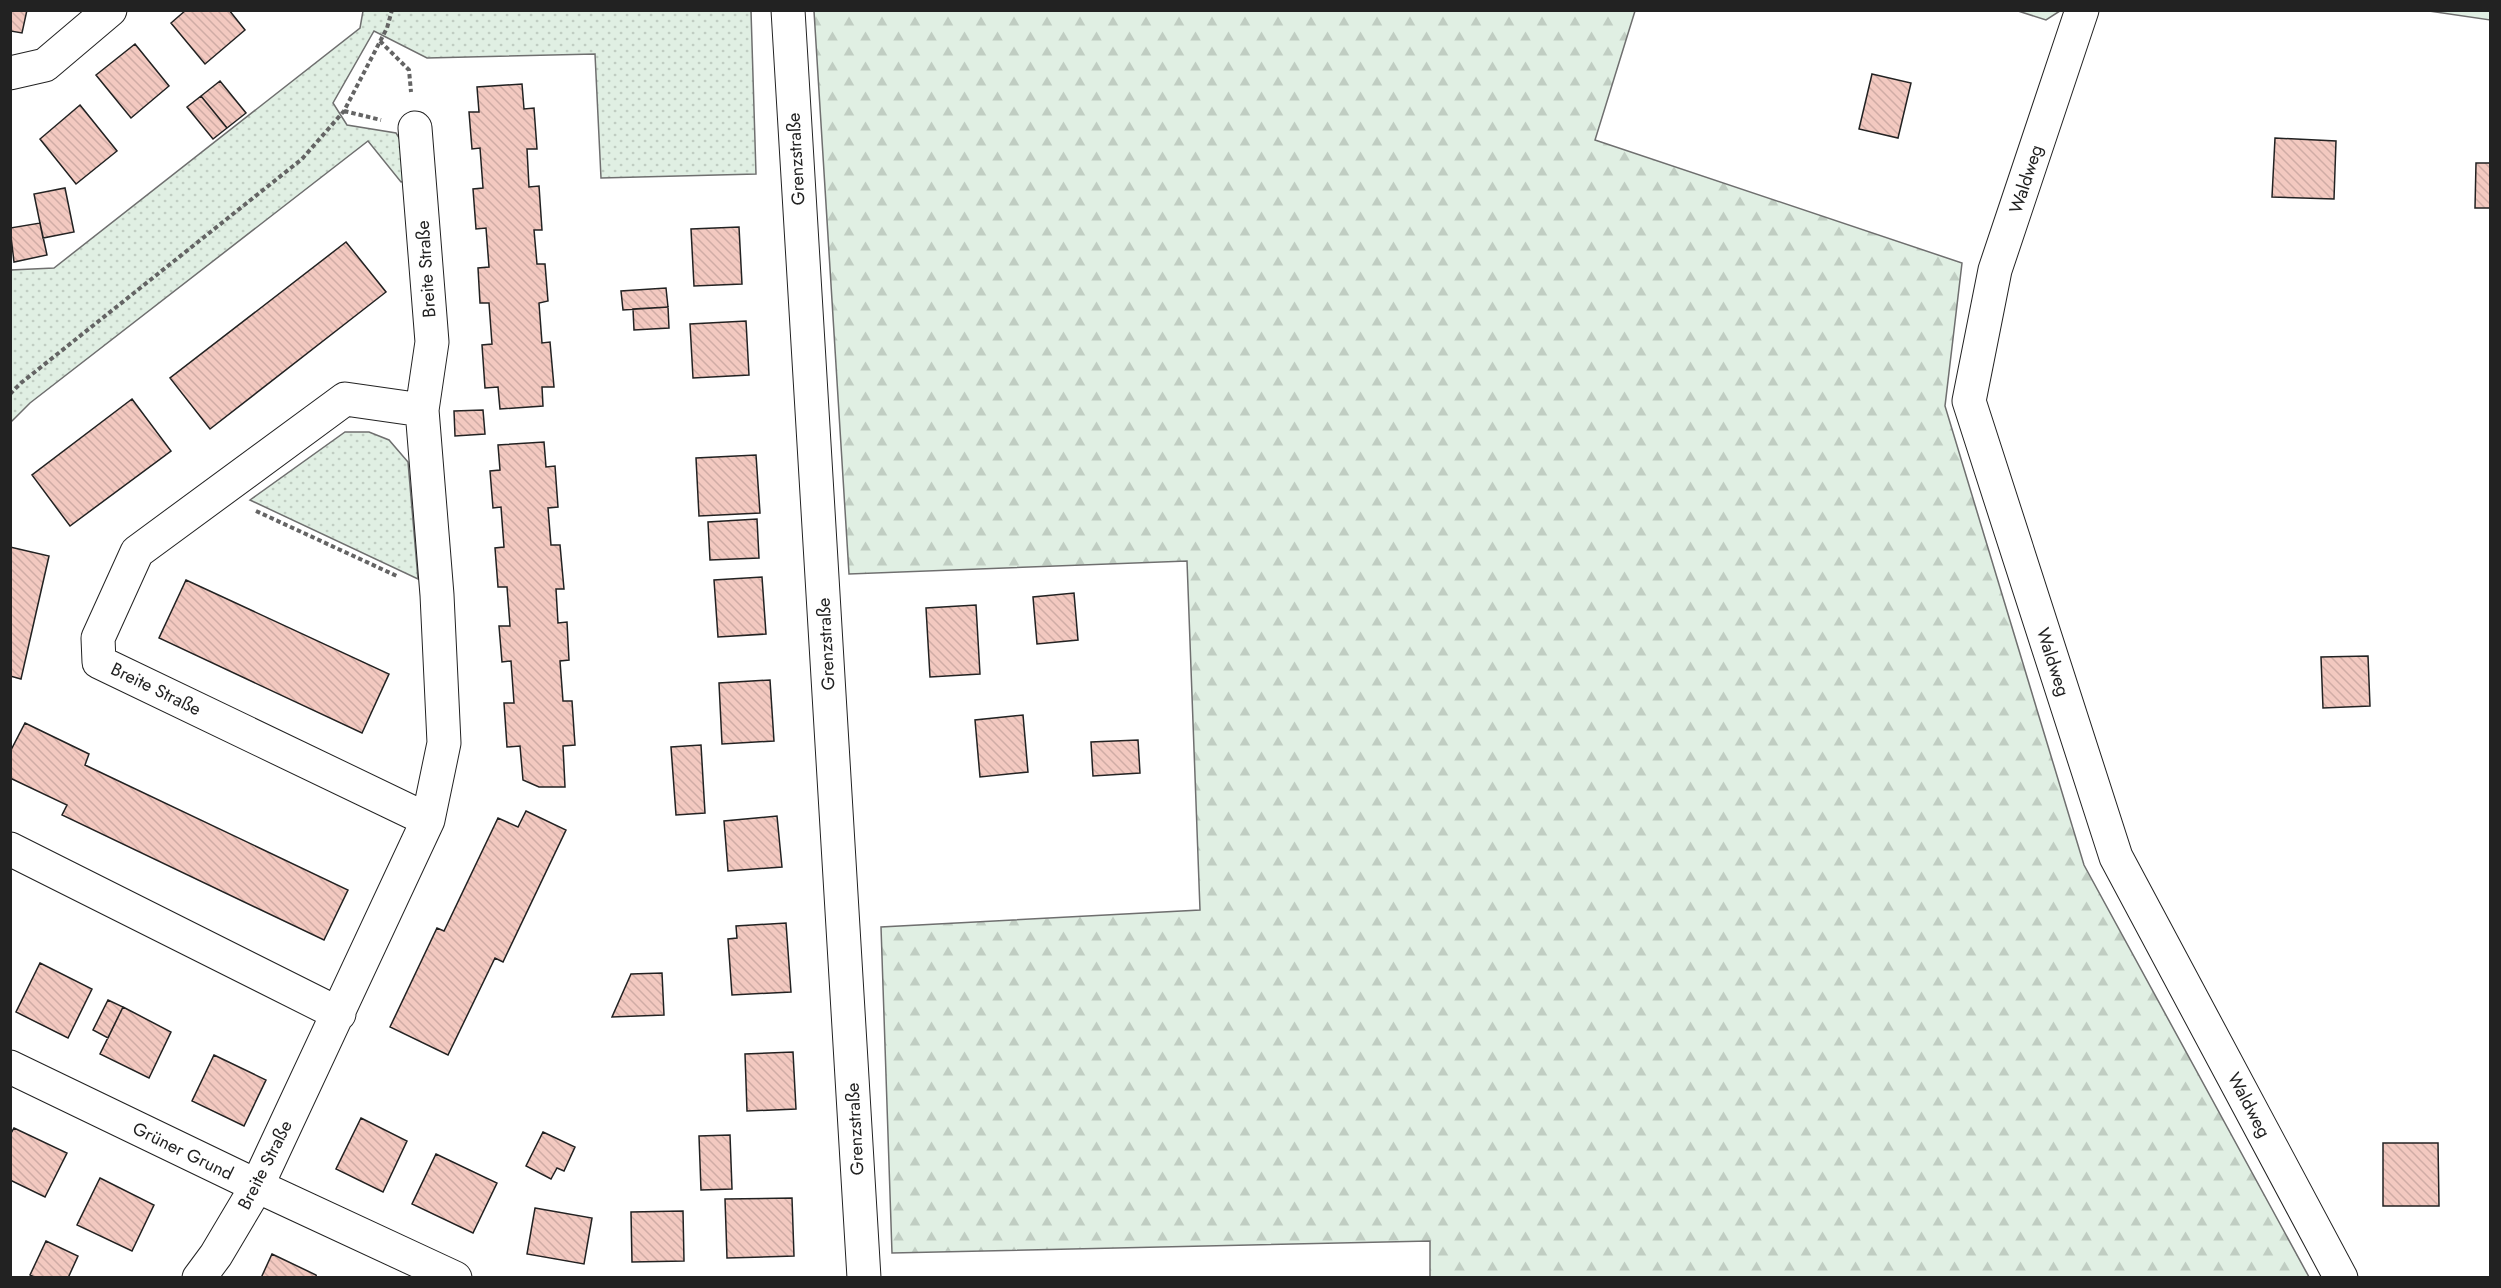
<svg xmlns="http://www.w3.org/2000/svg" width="2501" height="1288" font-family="Jost,sans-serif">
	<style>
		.grass { fill: url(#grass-dots); stroke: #6f6f6f; stroke-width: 1.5 }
		.forest { fill: url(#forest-firs); stroke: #6f6f6f; stroke-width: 1.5 }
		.building { fill: url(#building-back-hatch); stroke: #222; stroke-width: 1.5 }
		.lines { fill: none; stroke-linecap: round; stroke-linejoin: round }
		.minor-casing { stroke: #222; stroke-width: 35 }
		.path { stroke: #646464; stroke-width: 4; stroke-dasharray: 4.5 3; stroke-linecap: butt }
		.minor { stroke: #fff; stroke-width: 33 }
		.labels { text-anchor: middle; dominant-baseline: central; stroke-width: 4.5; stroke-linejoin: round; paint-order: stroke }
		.street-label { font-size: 18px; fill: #222; stroke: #fff }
	</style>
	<defs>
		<pattern id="grass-dots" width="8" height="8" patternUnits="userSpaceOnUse" patternTransform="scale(1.5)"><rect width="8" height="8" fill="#e0efe3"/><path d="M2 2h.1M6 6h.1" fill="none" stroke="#c0cdc2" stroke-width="1.8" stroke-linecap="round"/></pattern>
		<pattern id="forest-firs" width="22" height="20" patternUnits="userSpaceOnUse" patternTransform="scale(1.5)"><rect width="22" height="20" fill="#e0efe3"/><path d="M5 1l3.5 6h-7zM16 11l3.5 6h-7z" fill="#c0cdc2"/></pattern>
		<pattern id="building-back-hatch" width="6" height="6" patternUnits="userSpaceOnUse" patternTransform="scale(1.5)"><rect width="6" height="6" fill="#f3c9c0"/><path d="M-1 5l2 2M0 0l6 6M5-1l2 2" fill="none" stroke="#d0aca5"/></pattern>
	</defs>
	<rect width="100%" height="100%" fill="#fff"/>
	<path class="grass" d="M 363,11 L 751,11 L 756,174 L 601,178 L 595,54 L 427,58 L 374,31 L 333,103 L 347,125 L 396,133 L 405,147 L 408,181 L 401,182 L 368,141 L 30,403 L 11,422 L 11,270 L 54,268 L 360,28 Z
		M 345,432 L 369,432 L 389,440 L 408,462 L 418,579 L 250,500 Z"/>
	<path class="forest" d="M 814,11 L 1635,11 L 1595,140 L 1962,263 L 1945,406 L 2084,865 L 2309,1277 L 1430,1278 L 1430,1241 L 892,1253 L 881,927 L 1200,910 L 1187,561 L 849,574 Z
		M 2018,11 L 2060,11 L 2046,20 Z
		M 2429,11 L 2490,11 L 2490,20 Z"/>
	<path class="building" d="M 10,10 L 27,10 L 22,33 L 11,31 L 10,35 Z
		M 186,10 L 229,10 L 245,30 L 205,64 L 171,23 Z
		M 135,44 L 169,86 L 131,118 L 96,75 Z
		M 1872,74 L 1911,83 L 1898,138 L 1859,129 Z
		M 220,81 L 246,113 L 227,128 L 201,96 Z
		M 522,84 L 524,109 L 534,108 L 537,149 L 527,149 L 529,187 L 539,186 L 542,230 L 534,230 L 537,264 L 545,264 L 548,301 L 539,303 L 542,343 L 550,342 L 554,387 L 542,387 L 543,406 L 500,409 L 498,387 L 485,388 L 482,345 L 492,344 L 489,303 L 480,303 L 478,268 L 489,267 L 486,228 L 476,229 L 473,189 L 483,188 L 480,148 L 472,149 L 469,112 L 479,112 L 477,87 Z
		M 201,96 L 227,128 L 213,139 L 187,107 Z
		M 80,105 L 117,151 L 76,184 L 40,139 Z
		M 2275,138 L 2336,141 L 2334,199 L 2272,197 Z
		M 2476,163 L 2490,163 L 2490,208 L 2475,208 Z
		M 65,188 L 74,232 L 43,238 L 34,194 Z
		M 40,223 L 47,255 L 14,262 L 10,228 Z
		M 739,227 L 742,284 L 694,286 L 691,229 Z
		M 346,242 L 386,292 L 210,429 L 170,378 Z
		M 666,288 L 668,307 L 623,310 L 621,291 Z
		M 668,307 L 669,328 L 634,330 L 633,309 Z
		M 746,321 L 749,375 L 693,378 L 690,324 Z
		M 132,399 L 171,451 L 70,526 L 32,475 Z
		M 483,410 L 485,434 L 455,436 L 454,411 Z
		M 544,442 L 546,467 L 555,466 L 558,507 L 548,508 L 551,545 L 560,545 L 564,589 L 556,589 L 558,623 L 567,622 L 569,660 L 560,661 L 563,701 L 572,701 L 575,745 L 563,746 L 565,787 L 539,787 L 523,780 L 520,746 L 507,747 L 504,703 L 514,703 L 511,661 L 502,662 L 499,626 L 510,626 L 507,587 L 498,587 L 495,548 L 504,547 L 501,507 L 493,508 L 490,471 L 500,470 L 498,445 Z
		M 756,455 L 760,513 L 699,516 L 696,458 Z
		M 757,519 L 759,558 L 710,560 L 708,522 Z
		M 10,547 L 49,556 L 21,679 L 10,676 Z
		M 762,577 L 766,634 L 718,637 L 714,580 Z
		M 186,580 L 389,674 L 362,733 L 159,638 Z
		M 1074,593 L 1078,640 L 1037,644 L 1033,597 Z
		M 976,605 L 980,674 L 930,677 L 926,608 Z
		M 2368,656 L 2370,706 L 2323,708 L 2321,657 Z
		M 770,680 L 774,741 L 722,744 L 719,683 Z
		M 1023,715 L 1028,772 L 980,777 L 975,720 Z
		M 25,723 L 89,754 L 85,765 L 348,890 L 324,940 L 62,815 L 67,805 L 10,778 L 10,752 Z
		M 1138,740 L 1140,773 L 1093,776 L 1091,742 Z
		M 701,745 L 705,813 L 676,815 L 671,747 Z
		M 526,811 L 566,830 L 503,962 L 495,958 L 448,1055 L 390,1027 L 437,928 L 444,931 L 498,818 L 518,827 Z
		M 777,816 L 782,867 L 728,871 L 724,821 Z
		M 786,923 L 791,992 L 732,995 L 728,939 L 737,938 L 736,926 Z
		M 40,963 L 92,989 L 68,1038 L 16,1012 Z
		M 662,973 L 664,1015 L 612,1017 L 631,974 Z
		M 108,1000 L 123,1007 L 108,1038 L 93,1030 Z
		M 123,1007 L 171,1032 L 149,1078 L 100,1054 Z
		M 793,1052 L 796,1109 L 747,1111 L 745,1054 Z
		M 214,1055 L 266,1080 L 244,1126 L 192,1101 Z
		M 361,1118 L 407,1141 L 383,1192 L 336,1169 Z
		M 14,1128 L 67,1153 L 45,1197 L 10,1180 L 10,1135 Z
		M 543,1132 L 575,1147 L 564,1171 L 557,1168 L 551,1179 L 526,1166 Z
		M 730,1135 L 732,1189 L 701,1190 L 699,1136 Z
		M 2383,1143 L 2438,1143 L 2439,1206 L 2383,1206 Z
		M 436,1154 L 497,1183 L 473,1233 L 412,1204 Z
		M 100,1178 L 154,1205 L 132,1251 L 77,1225 Z
		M 792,1198 L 794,1256 L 727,1258 L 725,1199 Z
		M 535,1208 L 592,1218 L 584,1264 L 527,1254 Z
		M 683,1211 L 684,1261 L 632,1262 L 631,1212 Z
		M 46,1241 L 78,1256 L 68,1278 L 36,1278 L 30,1275 Z
		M 272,1254 L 316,1275 L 317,1278 L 261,1278 Z"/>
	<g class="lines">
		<g class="minor-casing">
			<path id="minor" d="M 788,10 L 864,1278
				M 2082,10 L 1995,270 L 1969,401 L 2116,857 L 2341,1278
				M 10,73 L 45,65 L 110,10
				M 422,410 L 345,399 L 137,552 L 98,638 L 99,662 L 428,820
				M 10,849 L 339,1014
				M 10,1067 L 257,1186 L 455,1278
				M 199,1278 L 216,1255 L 257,1186 L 428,820 L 444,743 L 437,595 L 422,410 L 432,342 L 415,128"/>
		</g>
		<path class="path" d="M 380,41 L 409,70 L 411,92
			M 344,111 L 381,120
			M 10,394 L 21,383 L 302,159 L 344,111 L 387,28 L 392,10
			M 256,511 L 399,577"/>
		<use href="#minor" class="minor"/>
	</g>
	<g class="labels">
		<g class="street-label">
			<text transform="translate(796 159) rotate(-93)">Grenzstraße</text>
			<text transform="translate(2026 179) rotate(-72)">Waldweg</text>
			<text transform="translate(426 269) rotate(-94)">Breite Straße</text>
			<text transform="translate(826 644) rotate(-93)">Grenzstraße</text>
			<text transform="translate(2053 662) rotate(72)">Waldweg</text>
			<text transform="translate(156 689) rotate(26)">Breite Straße</text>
			<text transform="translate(2249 1105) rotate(62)">Waldweg</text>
			<text transform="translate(855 1129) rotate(-93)">Grenzstraße</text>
			<text transform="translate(183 1151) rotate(26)">Grüner Grund</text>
			<text transform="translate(265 1165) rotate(-63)">Breite Straße</text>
		</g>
	</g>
	<rect width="2501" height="1288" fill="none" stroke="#222222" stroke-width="24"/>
</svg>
